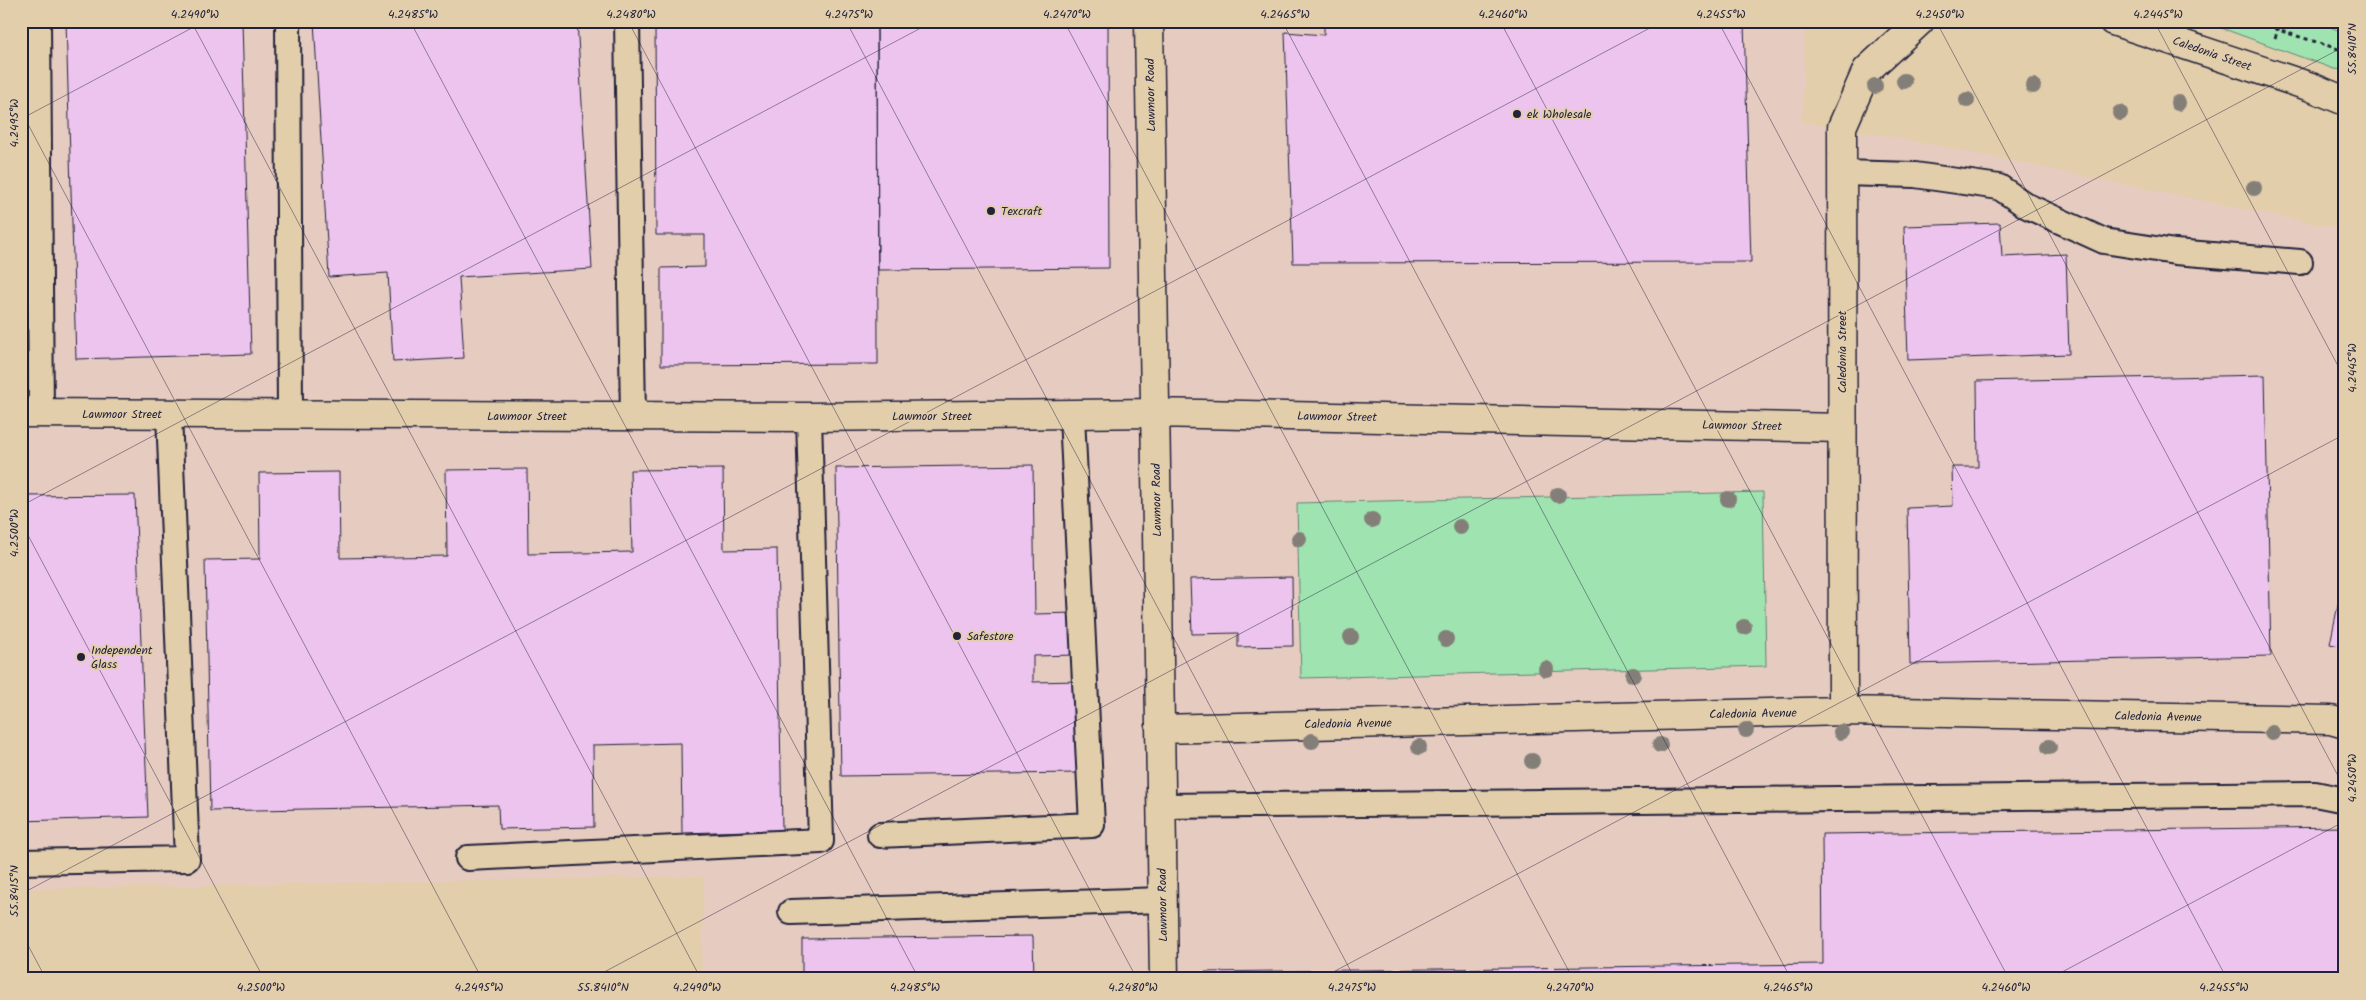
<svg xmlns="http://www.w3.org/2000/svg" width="2366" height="1000" font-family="Kalam,sans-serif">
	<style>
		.built { fill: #e6cbc0 }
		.green { fill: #9fe4b0; stroke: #608376 }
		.building { fill: #ecc4ed; stroke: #22223b }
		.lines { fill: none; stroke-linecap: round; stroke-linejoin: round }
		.service-casing { stroke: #22223b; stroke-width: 28 }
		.minor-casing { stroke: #22223b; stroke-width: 31 }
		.path { stroke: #22223b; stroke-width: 3; stroke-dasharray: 4 4; stroke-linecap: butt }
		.service { stroke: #e3ceac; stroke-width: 24 }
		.minor { stroke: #e3ceac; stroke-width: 28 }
		.tree { fill: #837f78 }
		.ticks { fill: none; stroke: #22223b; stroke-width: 1; stroke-opacity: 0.45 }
		.poi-dot { fill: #22223b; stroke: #e3ceac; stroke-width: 2 }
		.labels { text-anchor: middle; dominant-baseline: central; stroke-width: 4; stroke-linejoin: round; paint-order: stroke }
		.street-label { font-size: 12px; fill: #22223b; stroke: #e3ceac }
		.poi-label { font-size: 12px; fill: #22223b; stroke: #e3ceac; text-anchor: start }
		.neatline { fill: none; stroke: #22223b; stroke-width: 2 }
		.ticks-label { font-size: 12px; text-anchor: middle; fill: #22223b }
	</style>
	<rect width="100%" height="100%" fill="#e3ceac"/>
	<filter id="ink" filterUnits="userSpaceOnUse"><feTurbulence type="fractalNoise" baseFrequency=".02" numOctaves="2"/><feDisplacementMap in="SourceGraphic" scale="10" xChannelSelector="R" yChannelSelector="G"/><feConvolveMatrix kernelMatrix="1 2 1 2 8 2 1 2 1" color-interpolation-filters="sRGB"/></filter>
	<g filter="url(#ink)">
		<path class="built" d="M 21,21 L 1805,21 L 1802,122 L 1904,139 L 2345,230 L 2345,979 L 701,979 L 704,876 L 21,889 Z"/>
		<path class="green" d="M 2202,21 L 2315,21 L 2340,31 L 2345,30 L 2345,70 L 2334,69 Z
			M 1763,492 L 1766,666 L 1301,678 L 1297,503 Z"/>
		<path class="building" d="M 66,21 L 242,21 L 251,354 L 76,359 Z
			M 314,21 L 577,21 L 592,269 L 459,277 L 464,358 L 393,362 L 388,273 L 329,277 Z
			M 655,21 L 877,21 L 878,364 L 661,365 L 661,268 L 705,267 L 705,235 L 656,235 Z
			M 877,21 L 1108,21 L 1109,268 L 878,270 Z
			M 1324,21 L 1744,21 L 1751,262 L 1293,263 L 1285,32 L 1324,35 Z
			M 2000,223 L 2002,257 L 2066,254 L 2069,354 L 1908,360 L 1904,226 Z
			M 2265,375 L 2271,656 L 1910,664 L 1907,508 L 1953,506 L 1952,467 L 1978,467 L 1977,381 Z
			M 1033,465 L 1035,614 L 1076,613 L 1076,655 L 1033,656 L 1033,682 L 1078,681 L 1079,773 L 841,776 L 836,468 Z
			M 527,469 L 528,554 L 632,552 L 630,470 L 723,469 L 724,550 L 777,549 L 782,830 L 682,833 L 681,743 L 593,745 L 594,827 L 499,829 L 498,805 L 210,811 L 205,560 L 260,559 L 259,473 L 339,472 L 340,558 L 447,556 L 446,470 Z
			M 135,495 L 148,817 L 21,821 L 21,496 Z
			M 2345,570 L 2345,647 L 2330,644 Z
			M 1292,577 L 1293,646 L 1238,647 L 1238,633 L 1192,634 L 1190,579 Z
			M 2345,827 L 2345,979 L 1205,979 L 1205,972 L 1823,964 L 1822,834 Z
			M 1033,936 L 1034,979 L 802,979 L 802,939 Z"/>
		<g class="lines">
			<g class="service-casing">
				<path id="service" d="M 38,21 L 41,413
					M 288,21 L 290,414
					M 627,21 L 633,417
					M 1842,173 L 1915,175 L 1999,187 L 2027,206 L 2104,241 L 2175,252 L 2300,262
					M 1161,806 L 2315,794 L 2345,800
					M 880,835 L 1092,825 L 1072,416
					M 468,858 L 821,841 L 809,417
					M 21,862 L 187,859 L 169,414
					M 791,912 L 1163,900"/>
			</g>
			<g class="minor-casing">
				<path id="minor" d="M 1149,21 L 1164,979
					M 2113,21 L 2311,87 L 2345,101
					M 21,413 L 809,417 L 1155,413 L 1842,428
					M 1843,711 L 1842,127 L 1867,70 L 1920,21
					M 1160,729 L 1843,711 L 2331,720 L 2345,724"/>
			</g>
			<path class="path" d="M 2260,21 L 2278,30 L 2345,51
				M 2275,38 L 2281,21"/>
			<use href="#service" class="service"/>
			<use href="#minor" class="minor"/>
		</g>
		<g class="tree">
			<circle cx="1904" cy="81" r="8"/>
			<circle cx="1875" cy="86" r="8"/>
			<circle cx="2033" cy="86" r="8"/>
			<circle cx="1967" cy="100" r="8"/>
			<circle cx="2178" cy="103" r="8"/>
			<circle cx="2120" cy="113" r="8"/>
			<circle cx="2254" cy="188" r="8"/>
			<circle cx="1558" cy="495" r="8"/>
			<circle cx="1728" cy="499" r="8"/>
			<circle cx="1372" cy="520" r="8"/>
			<circle cx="1460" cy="527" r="8"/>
			<circle cx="1299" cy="539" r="8"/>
			<circle cx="1744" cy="627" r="8"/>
			<circle cx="1351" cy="637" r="8"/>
			<circle cx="1446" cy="639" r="8"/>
			<circle cx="1546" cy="669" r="8"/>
			<circle cx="1633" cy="675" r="8"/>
			<circle cx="1746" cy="730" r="8"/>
			<circle cx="1841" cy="732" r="8"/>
			<circle cx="2272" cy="733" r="8"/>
			<circle cx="1312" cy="741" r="8"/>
			<circle cx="1660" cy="745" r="8"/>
			<circle cx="1419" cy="747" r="8"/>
			<circle cx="2049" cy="747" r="8"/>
			<circle cx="1532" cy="761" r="8"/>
		</g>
	</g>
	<path class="ticks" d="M 191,21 L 701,979M 410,21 L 919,979M 628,21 L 1137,979M 846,21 L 1355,979M 1064,21 L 1573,979M 1282,21 L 1791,979M 1500,21 L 2009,979M 1718,21 L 2227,979M 1936,21 L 2345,789M 2154,21 L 2345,379M 21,111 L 482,979M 21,119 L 205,21M 21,506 L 934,21M 21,522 L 264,979M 21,894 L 1663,21M 21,932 L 46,979M 591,979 L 2345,46M 1320,979 L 2345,434M 2049,979 L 2345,821"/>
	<g class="poi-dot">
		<circle cx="1517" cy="114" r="5"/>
		<circle cx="991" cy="211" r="5"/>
		<circle cx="957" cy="636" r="5"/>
		<circle cx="81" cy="657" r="5"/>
	</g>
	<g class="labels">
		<g class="street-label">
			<text transform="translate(2212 54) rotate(19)">Caledonia Street</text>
			<text transform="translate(1151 95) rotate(-91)">Lawmoor Road</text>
			<text transform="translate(1842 352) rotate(-90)">Caledonia Street</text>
			<text x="122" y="414">Lawmoor Street</text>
			<text x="527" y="416">Lawmoor Street</text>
			<text x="932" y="416">Lawmoor Street</text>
			<text transform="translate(1337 417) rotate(1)">Lawmoor Street</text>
			<text transform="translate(1742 426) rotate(1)">Lawmoor Street</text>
			<text transform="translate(1157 500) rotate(-91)">Lawmoor Road</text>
			<text transform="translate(1753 714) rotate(-1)">Caledonia Avenue</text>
			<text transform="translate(2158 717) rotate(1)">Caledonia Avenue</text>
			<text transform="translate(1348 724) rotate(-1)">Caledonia Avenue</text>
			<text transform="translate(1163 905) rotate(-91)">Lawmoor Road</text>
		</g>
		<g class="poi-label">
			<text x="1527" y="114">ek Wholesale</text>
			<text x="1001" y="211">Texcraft</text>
			<text x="967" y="636">Safestore</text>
			<text x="91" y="650">Independent<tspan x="91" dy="14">Glass</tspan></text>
		</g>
	</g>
	<rect width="2366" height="1000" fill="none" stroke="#e3ceac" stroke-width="55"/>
	<rect x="28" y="28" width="2310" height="944" class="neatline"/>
	<g class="ticks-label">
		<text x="195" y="18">4.2490°W</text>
		<text x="413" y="18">4.2485°W</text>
		<text x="631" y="18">4.2480°W</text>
		<text x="849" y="18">4.2475°W</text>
		<text x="1067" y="18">4.2470°W</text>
		<text x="1285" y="18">4.2465°W</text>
		<text x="1503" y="18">4.2460°W</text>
		<text x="1721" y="18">4.2455°W</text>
		<text x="1940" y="18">4.2450°W</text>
		<text x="2158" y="18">4.2445°W</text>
		<text transform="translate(2352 49) rotate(-90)" y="4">55.8410°N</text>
		<text transform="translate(14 123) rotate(-90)" y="4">4.2495°W</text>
		<text transform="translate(2352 368) rotate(-90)" y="4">4.2445°W</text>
		<text transform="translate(14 533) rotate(-90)" y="4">4.2500°W</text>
		<text transform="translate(2352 778) rotate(-90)" y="4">4.2450°W</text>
		<text transform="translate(14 891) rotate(-90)" y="4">55.8415°N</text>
		<text x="261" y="991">4.2500°W</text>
		<text x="479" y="991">4.2495°W</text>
		<text x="603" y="991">55.8410°N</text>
		<text x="697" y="991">4.2490°W</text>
		<text x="915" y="991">4.2485°W</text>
		<text x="1133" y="991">4.2480°W</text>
		<text x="1352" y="991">4.2475°W</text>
		<text x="1570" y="991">4.2470°W</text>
		<text x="1788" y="991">4.2465°W</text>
		<text x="2006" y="991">4.2460°W</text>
		<text x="2224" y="991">4.2455°W</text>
	</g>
</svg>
